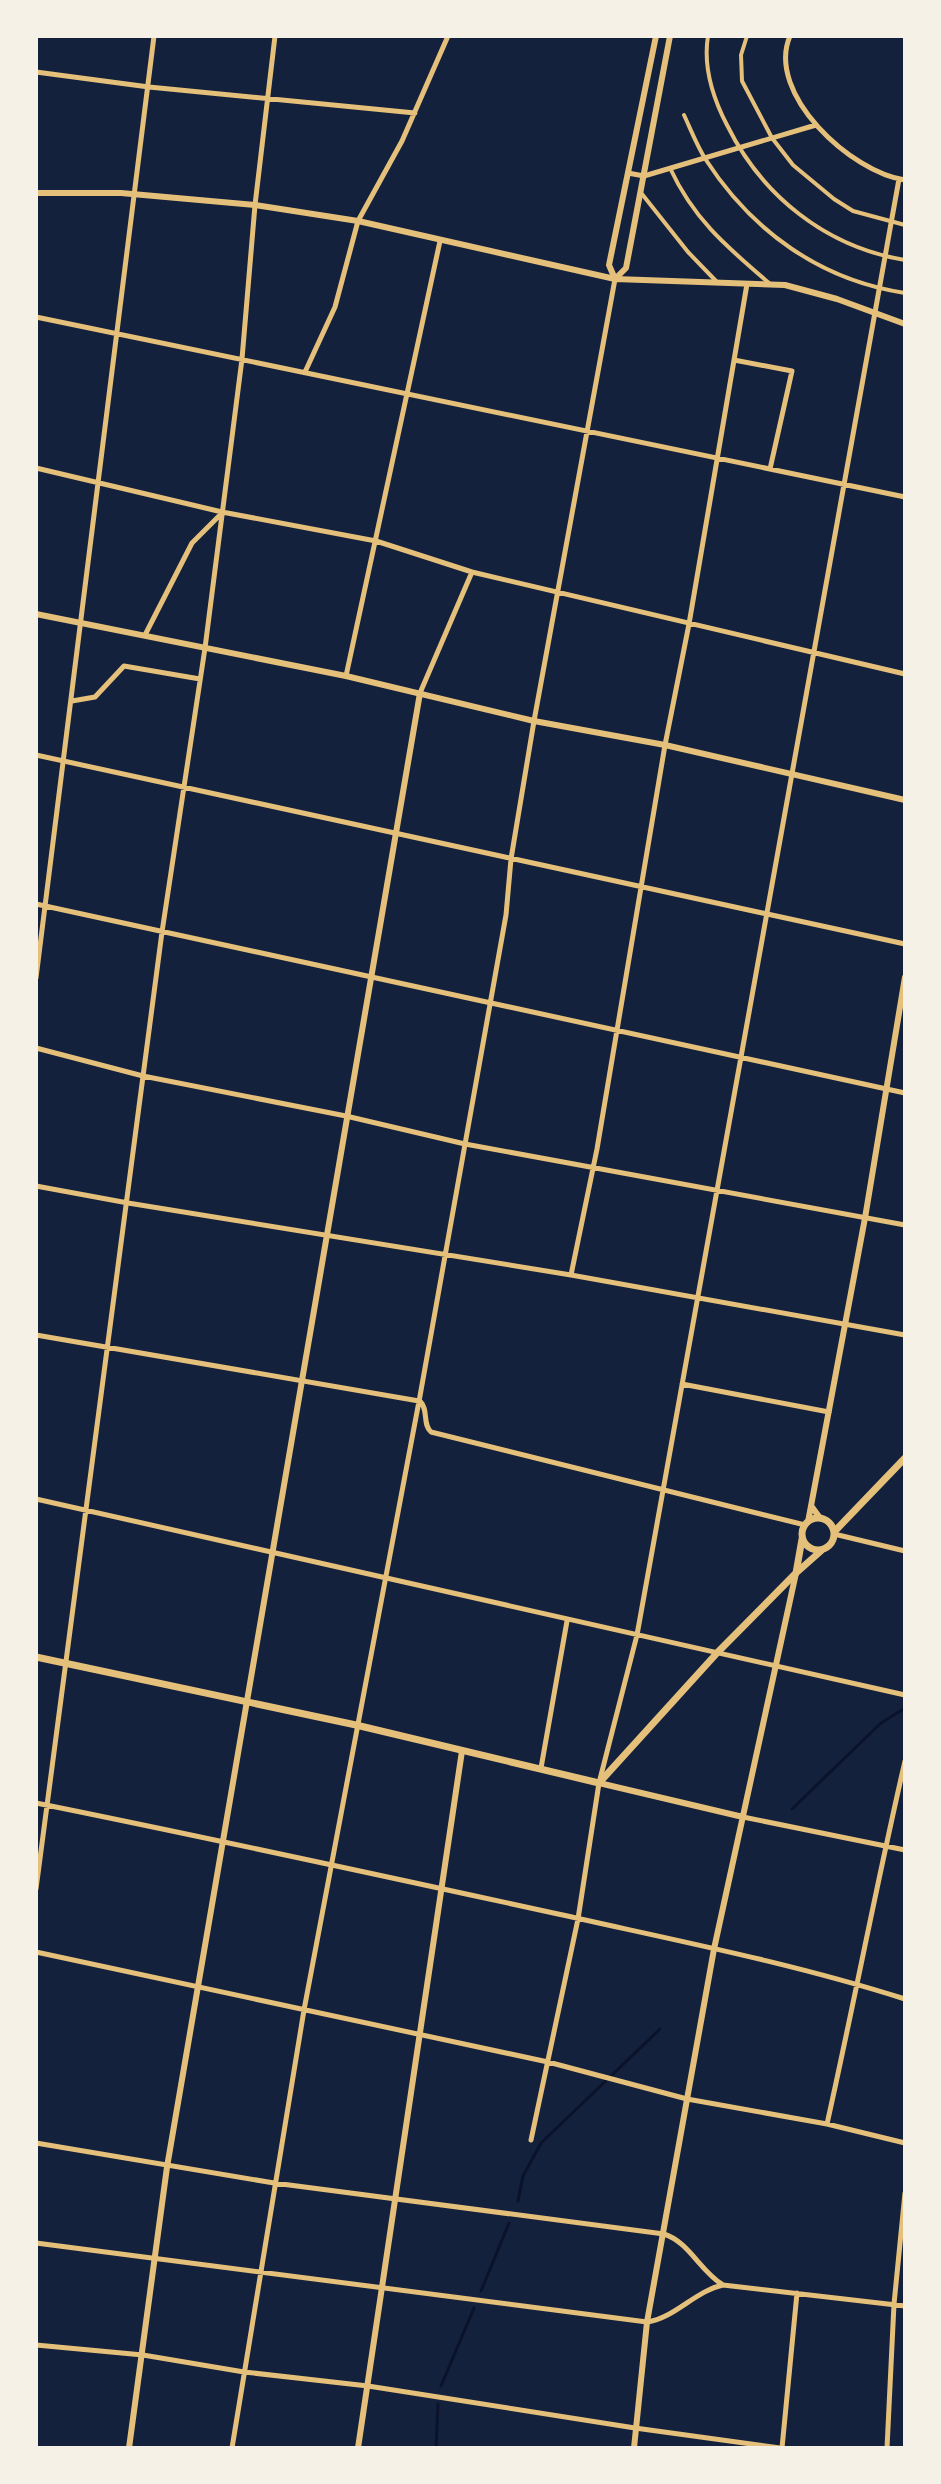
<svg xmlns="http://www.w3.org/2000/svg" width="941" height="2484" font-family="Bitter,serif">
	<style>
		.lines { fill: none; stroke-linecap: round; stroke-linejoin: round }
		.stream { stroke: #0b132b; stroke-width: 3 }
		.pedestrian { stroke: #e5c07b; stroke-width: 4 }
		.minor { stroke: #e5c07b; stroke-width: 5 }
		.tertiary { stroke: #e5c07b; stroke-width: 6 }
		.primary { stroke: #e5c07b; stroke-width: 7 }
	</style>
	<rect width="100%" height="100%" fill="#14213d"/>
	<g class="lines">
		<path class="stream" d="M 792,1809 L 881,1723 L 905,1708
			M 518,2201 L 523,2176 L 541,2143 L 660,2029
			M 481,2291 L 509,2223
			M 441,2386 L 474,2308
			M 436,2448 L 438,2404"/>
		<path class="pedestrian" d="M 708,36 C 703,66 713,98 727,125 C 762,196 826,247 905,260
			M 747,36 L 741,55 L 742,81 L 772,138 L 793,165 L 834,199 L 853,211 L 905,225
			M 684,115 C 691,130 697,146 706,160 C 752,231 820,280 905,293
			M 670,168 C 694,220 727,247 769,283
			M 642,194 L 688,252 L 716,281"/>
		<path class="minor" d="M 790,36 C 765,94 852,173 905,180
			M 36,72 L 149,87 L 415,113
			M 628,173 L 644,176 L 816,125
			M 36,317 L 905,497
			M 734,360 L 792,371 L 770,469
			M 305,372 L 335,307 L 358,221 L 402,141 L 448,36
			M 36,468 L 222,512 L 376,541 L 472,572 L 905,674
			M 145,635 L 192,543 L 222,513
			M 346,676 L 440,241
			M 420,693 L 472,572
			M 72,701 L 95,697 L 124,666 L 200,679
			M 36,755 L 905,944
			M 36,904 L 905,1093
			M 36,978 L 154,36
			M 36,1048 L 143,1076 L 346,1116 L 465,1144 L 905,1225
			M 36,1186 L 128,1203 L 571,1275 L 905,1335
			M 571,1275 L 597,1149 L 665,745 L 689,624 L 747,284
			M 36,1335 L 419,1401
			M 682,1384 L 829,1412
			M 420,1401 C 429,1410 422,1424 431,1432 L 805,1525
			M 36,1499 L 905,1695
			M 834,1534 L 905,1551
			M 541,1768 L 567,1621
			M 36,1803 C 210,1838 384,1876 558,1914 C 674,1940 792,1963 905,1999
			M 743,1817 L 905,1850
			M 36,1889 L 162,932 L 205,648 L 242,359 L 255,205 L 275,36
			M 36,1952 L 548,2062 L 687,2099 L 827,2124 L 905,2143
			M 827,2124 C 854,2003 877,1882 905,1761
			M 531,2140 L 578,1919 L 599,1783 L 637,1635 L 899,179
			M 36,2143 L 274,2183 L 664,2234 C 689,2242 700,2271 723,2285
			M 36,2243 L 647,2322 C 675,2318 695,2291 723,2285 L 905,2306
			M 36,2345 L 143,2355 L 244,2372 L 368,2386 L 635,2428 L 780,2448
			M 232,2448 L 304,2010 L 420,1396 L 506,915 L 511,859 L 534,721 L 615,279
			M 782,2448 L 797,2293
			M 887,2448 L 894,2304 L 905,2193"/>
		<path class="tertiary" d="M 36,193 L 121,193 L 255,205 L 358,221 L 615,279 L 785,285 L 837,299 L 905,324
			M 615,279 L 626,268 L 670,36
			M 615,279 L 609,265 L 656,36
			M 36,614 L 346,676 L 534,721 L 665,745 L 905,800
			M 812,1507 L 820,1518
			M 808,1522 L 865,1218 L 905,977
			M 599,1783 L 743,1817
			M 129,2448 L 167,2167 L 420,693
			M 358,2448 L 462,1751
			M 634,2448 L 647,2322 L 714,1949 L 796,1573"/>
		<path class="primary" d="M802 1534a16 16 0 1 1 32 0a16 16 0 1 1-32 0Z
			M 834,1532 L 905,1458
			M 796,1573 L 802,1539
			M 36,1657 L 356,1725 L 599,1783 L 717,1653 L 796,1573 L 822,1550"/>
	</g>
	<rect width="941" height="2484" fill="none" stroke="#f6f1e7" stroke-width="76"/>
</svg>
